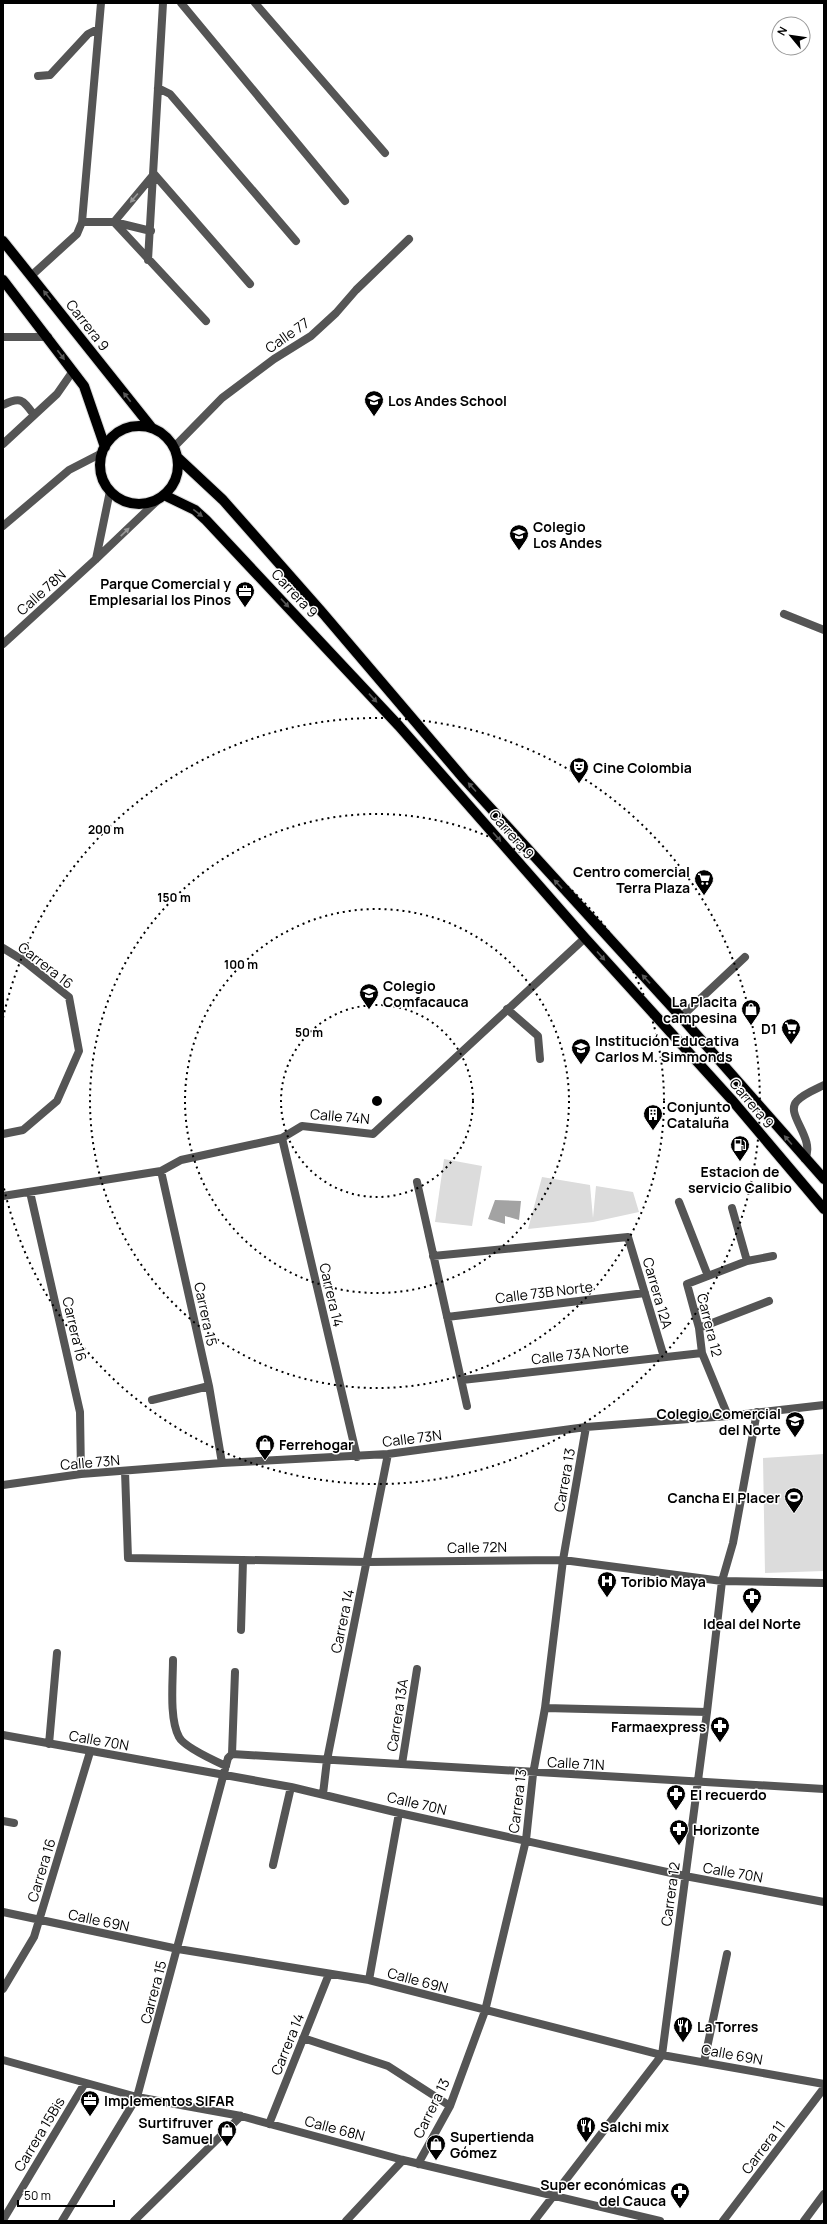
<svg xmlns="http://www.w3.org/2000/svg" width="827" height="2224" font-family="Manrope,sans-serif">
	<style>
		.green { fill: #dcdcdc }
		.water { fill: #a3a3a3 }
		.lines { fill: none; stroke-linecap: round; stroke-linejoin: round }
		.primary-casing { stroke: #dbdbdb; stroke-width: 12 }
		.minor { stroke: #555; stroke-width: 8 }
		.primary { stroke: #000; stroke-width: 10 }
		.oneway { fill: #999 }
		.oneway2 { fill: #595959 }
		.ring { fill: none; stroke: #000; stroke-width: 2; stroke-dasharray: 2 4 }
		.labels { text-anchor: middle; dominant-baseline: central; stroke-width: 3; stroke-linejoin: round; paint-order: stroke }
		.street-label { font-size: 14px; fill: #000; stroke: #fff }
		.poi-label { font-size: 14px; font-weight: bold; fill: #000; stroke: #fff; text-anchor: start }
		.centre { fill: #000; stroke: #fff; stroke-width: 2 }
		.ring-label { font-size: 12px; text-anchor: middle; font-weight: bold; fill: #000; stroke: #fff; stroke-width: 3; stroke-linejoin: round; paint-order: stroke }
	</style>
	<rect width="100%" height="100%" fill="#fff"/>
	<path class="green" d="M 444,1159 L 482,1166 L 472,1226 L 435,1222 Z
		M 542,1177 L 590,1185 L 593,1218 L 596,1186 L 633,1192 L 639,1212 L 593,1222 L 528,1229 Z
		M 824,1454 L 824,1571 L 765,1573 L 763,1458 Z"/>
	<path class="water" d="M 495,1200 L 521,1201 L 519,1220 L 505,1216 L 505,1224 L 488,1219 Z"/>
	<g class="lines">
		<g class="primary-casing">
			<path id="primary" d="M 3,241 L 152,428
				M 3,280 L 84,386 L 105,447
				M100 465a39 39 0 1 1 78 0a39 39 0 1 1-78 0Z
				M 177,457 L 223,500 L 321,611 L 464,779 L 681,1017 L 824,1179
				M 164,495 L 195,510 L 206,520 L 399,726 L 585,938 L 731,1099 L 824,1209"/>
		</g>
		<path class="minor" d="M 181,3 L 345,201
			M 255,3 L 385,153
			M 38,76 L 50,75 L 88,34 L 98,29
			M 158,88 L 170,94 L 296,241
			M 82,222 L 114,222 L 151,231
			M 114,222 L 154,174 L 250,284
			M 114,222 L 206,321
			M 148,260 L 163,3
			M 31,276 L 77,234 L 82,222 L 101,3
			M 3,337 L 48,337
			M 3,405 C 21,396 23,400 34,415
			M 3,444 L 57,394 L 73,371
			M 174,447 L 222,398 L 274,359 L 311,336 L 336,313 L 356,290 L 409,239
			M 3,526 L 69,470 L 102,453
			M 96,559 L 110,491
			M 784,614 L 824,630
			M 3,644 L 96,559 L 160,498
			M 3,948 L 24,961 L 69,997 L 79,1051 L 57,1101 L 23,1130 L 3,1134
			M 507,1009 L 538,1036 L 540,1059
			M 681,1017 L 745,957
			M 282,1138 L 357,1457
			M 805,1159 C 816,1138 784,1114 797,1101 C 803,1094 816,1089 824,1085
			M 161,1171 L 209,1386 L 222,1463
			M 417,1182 L 467,1406
			M 30,1192 L 80,1412 L 81,1474
			M 3,1196 L 161,1171 L 181,1160 L 282,1138 L 302,1126 L 373,1134 L 585,938
			M 679,1202 L 708,1276
			M 732,1208 L 747,1261
			M 433,1256 L 628,1237 L 664,1357
			M 447,1317 L 645,1293
			M 699,1328 L 769,1301
			M 462,1380 L 702,1353
			M 152,1400 L 209,1386
			M 728,1416 L 702,1353 L 699,1328 L 687,1284 L 747,1261 L 773,1256
			M 125,1471 L 128,1558 L 368,1562 L 563,1560 L 722,1581 L 824,1583
			M 3,1485 L 81,1474 L 222,1463 L 388,1454 L 586,1427 L 728,1416 L 824,1405
			M 241,1630 L 243,1560
			M 173,1660 C 173,1681 169,1719 179,1737 C 184,1747 215,1761 226,1766
			M 545,1708 L 707,1712
			M 3,1735 L 291,1787 L 399,1813 L 685,1876 L 824,1902
			M 49,1744 L 57,1653
			M 232,1754 L 824,1789
			M 232,1754 L 235,1672
			M 402,1764 L 417,1669
			M 323,1794 L 327,1760 L 388,1454
			M 3,1821 L 14,1823
			M 273,1865 L 291,1787
			M 3,1912 L 178,1949 L 369,1980 L 662,2055 L 824,2084
			M 369,1980 L 399,1813
			M 3,1989 L 34,1937 L 90,1752
			M 303,2038 L 388,2066 L 450,2106
			M 3,2060 L 137,2097 L 241,2116 L 403,2160 L 660,2221
			M 704,2062 L 727,1954
			M 269,2124 L 329,1974
			M 418,2164 L 450,2106 L 485,2011 L 526,1840 L 533,1774 L 545,1708 L 563,1560 L 586,1427
			M 3,2220 L 85,2083
			M 62,2221 L 137,2097 L 228,1758 L 232,1754
			M 134,2221 L 241,2116
			M 346,2221 L 403,2160
			M 534,2221 L 662,2055 L 707,1712 L 722,1581 L 733,1543 L 757,1412
			M 723,2221 L 824,2088
			M 804,2221 L 824,2194"/>
		<use href="#primary" class="primary"/>
	</g>
	<defs><path id="oneway-solid" d="M-6-.8H1V-3.2L6.5 0L1 3.2V.8H-6Z"/></defs>
	<g class="oneway">
		<use href="#oneway-solid" transform="translate(134 198) rotate(130)"/>
		<use href="#oneway-solid" transform="translate(125 532) rotate(-44)"/>
	</g>
	<g class="oneway2">
		<use href="#oneway-solid" transform="translate(47 295) rotate(-128)"/>
		<use href="#oneway-solid" transform="translate(61 355) rotate(53)"/>
		<use href="#oneway-solid" transform="translate(127 397) rotate(-128)"/>
		<use href="#oneway-solid" transform="translate(198 513) rotate(38)"/>
		<use href="#oneway-solid" transform="translate(285 603) rotate(47)"/>
		<use href="#oneway-solid" transform="translate(373 698) rotate(47)"/>
		<use href="#oneway-solid" transform="translate(472 787) rotate(-132)"/>
		<use href="#oneway-solid" transform="translate(497 837) rotate(49)"/>
		<use href="#oneway-solid" transform="translate(558 884) rotate(-133)"/>
		<use href="#oneway-solid" transform="translate(601 956) rotate(48)"/>
		<use href="#oneway-solid" transform="translate(646 979) rotate(-133)"/>
		<use href="#oneway-solid" transform="translate(788 1140) rotate(-131)"/>
	</g>
	<g class="ring">
		<circle cx="377" cy="1101" r="96"/>
		<circle cx="377" cy="1101" r="192"/>
		<circle cx="377" cy="1101" r="287"/>
		<path d="M3 1018A383 383 0 1 1 3 1184"/>
	</g>
	<defs>
		<g id="school-pin" transform="scale(1)"><path d="M0 17L-7.5 6A9.5 9.5 0 1 1 7.5 6Z" fill="#000" stroke="#fff"/><path d="M0-5L7-2L0 1L-7-2ZM-4 1L0 2.5L4 1V4Q0 6-4 4Z" fill="#fff"/></g>
		<g id="office-pin" transform="scale(1)"><path d="M0 17L-7.5 6A9.5 9.5 0 1 1 7.5 6Z" fill="#000" stroke="#fff"/><path d="M-6-3h4V-5.5h4V-3h4V5H-6ZM-1-4.5V-3h2v-1.5ZM-6 0V1H6V0Z" fill="#fff"/></g>
		<g id="theatre-pin" transform="scale(1)"><path d="M0 17L-7.5 6A9.5 9.5 0 1 1 7.5 6Z" fill="#000" stroke="#fff"/><path d="M-5-5.5Q0-4 5-5.5V0Q5 5 0 6Q-5 5-5 0ZM-3.3-2.5H-1v1.5H-3.3ZM1-2.5H3.3v1.5H1ZM-2.8 1Q0 5.5 2.8 1Z" fill="#fff"/></g>
		<g id="supermarket-pin" transform="scale(1)"><path d="M0 17L-7.5 6A9.5 9.5 0 1 1 7.5 6Z" fill="#000" stroke="#fff"/><path d="M-6-5.5h2.5l.6 2H6L4.5 2H-2.5L-4.4-4H-6ZM-1.5 3.2a1.3 1.3 0 1 0 .1 0ZM3 3.2a1.3 1.3 0 1 0 .1 0Z" fill="#fff"/></g>
		<g id="shop-pin" transform="scale(1)"><path d="M0 17L-7.5 6A9.5 9.5 0 1 1 7.5 6Z" fill="#000" stroke="#fff"/><path d="M-5-2.5h2.3a2.7 3.5 0 0 1 5.4 0H5L5.5 6h-11ZM-1.5-2.5h3a1.5 2.3 0 0 0-3 0Z" fill="#fff"/></g>
		<g id="building-pin" transform="scale(1)"><path d="M0 17L-7.5 6A9.5 9.5 0 1 1 7.5 6Z" fill="#000" stroke="#fff"/><path d="M-4-6H4V6H1V3H-1V6H-4ZM-2.5-4.3h1.7v1.8h-1.7ZM.8-4.3h1.7v1.8H.8ZM-2.5-1h1.7V.8h-1.7ZM.8-1h1.7V.8H.8Z" fill="#fff"/></g>
		<g id="fuel-pin" transform="scale(1)"><path d="M0 17L-7.5 6A9.5 9.5 0 1 1 7.5 6Z" fill="#000" stroke="#fff"/><path d="M-5.5-6h7V0h2V4h1.3V-2.5L3-4.5l.8-.8L6-3V5H2.5V1h-1V6h-7ZM-4.2-4.7v3.2H.2V-4.7Z" fill="#fff"/></g>
		<g id="stadium-pin" transform="scale(1)"><path d="M0 17L-7.5 6A9.5 9.5 0 1 1 7.5 6Z" fill="#000" stroke="#fff"/><path d="M0-5a6.5 5 0 1 0 0 10a6.5 5 0 1 0 0-10ZM-3.5-1.8h7v3.6h-7Z" fill="#fff"/></g>
		<g id="hospital-pin" transform="scale(1)"><path d="M0 17L-7.5 6A9.5 9.5 0 1 1 7.5 6Z" fill="#000" stroke="#fff"/><path d="M-5-5h3v3.5h4V-5h3V5h-3V1.5h-4V5h-3Z" fill="#fff"/></g>
		<g id="pharmacy-pin" transform="scale(1)"><path d="M0 17L-7.5 6A9.5 9.5 0 1 1 7.5 6Z" fill="#000" stroke="#fff"/><path d="M-2-6h4v4h4v4h-4v4h-4v-4h-4v-4h4Z" fill="#fff"/></g>
		<g id="restaurant-pin" transform="scale(1)"><path d="M0 17L-7.5 6A9.5 9.5 0 1 1 7.5 6Z" fill="#000" stroke="#fff"/><path d="M-5-6h1v4h1v-4h1v4h1v-4h1v5L-1.5 .5V6h-2V.5L-5-1ZM5-6V6H3V1.5H1.5Q1.5-4 5-6Z" fill="#fff"/></g>
	</defs>
	<g fill-rule="evenodd">
		<use href="#school-pin" x="374" y="400"/>
		<use href="#school-pin" x="519" y="534"/>
		<use href="#office-pin" x="245" y="591"/>
		<use href="#theatre-pin" x="579" y="767"/>
		<use href="#supermarket-pin" x="704" y="879"/>
		<use href="#school-pin" x="369" y="993"/>
		<use href="#shop-pin" x="751" y="1009"/>
		<use href="#supermarket-pin" x="791" y="1028"/>
		<use href="#school-pin" x="581" y="1048"/>
		<use href="#building-pin" x="653" y="1114"/>
		<use href="#fuel-pin" x="740" y="1145"/>
		<use href="#school-pin" x="795" y="1421"/>
		<use href="#shop-pin" x="265" y="1444"/>
		<use href="#stadium-pin" x="794" y="1497"/>
		<use href="#hospital-pin" x="607" y="1581"/>
		<use href="#pharmacy-pin" x="752" y="1597"/>
		<use href="#pharmacy-pin" x="720" y="1726"/>
		<use href="#pharmacy-pin" x="676" y="1794"/>
		<use href="#pharmacy-pin" x="679" y="1829"/>
		<use href="#restaurant-pin" x="683" y="2026"/>
		<use href="#office-pin" x="90" y="2100"/>
		<use href="#restaurant-pin" x="586" y="2126"/>
		<use href="#shop-pin" x="227" y="2130"/>
		<use href="#shop-pin" x="436" y="2144"/>
		<use href="#pharmacy-pin" x="680" y="2192"/>
	</g>
	<g class="labels">
		<g class="street-label">
			<text transform="translate(88 325) rotate(52)">Carrera 9</text>
			<text transform="translate(287 335) rotate(-35)">Calle 77</text>
			<text transform="translate(41 592) rotate(-42)">Calle 78N</text>
			<text transform="translate(295 593) rotate(47)">Carrera 9</text>
			<text transform="translate(512 834) rotate(49)">Carrera 9</text>
			<text transform="translate(46 965) rotate(38)">Carrera 16</text>
			<text transform="translate(752 1103) rotate(50)">Carrera 9</text>
			<text transform="translate(340 1116) rotate(5)">Calle 74N</text>
			<text transform="translate(544 1292) rotate(-7)">Calle 73B Norte</text>
			<text transform="translate(658 1293) rotate(74)">Carrera 12A</text>
			<text transform="translate(332 1295) rotate(77)">Carrera 14</text>
			<text transform="translate(206 1314) rotate(78)">Carrera 15</text>
			<text transform="translate(710 1325) rotate(76)">Carrera 12</text>
			<text transform="translate(75 1329) rotate(77)">Carrera 16</text>
			<text transform="translate(580 1353) rotate(-7)">Calle 73A Norte</text>
			<text transform="translate(412 1438) rotate(-7)">Calle 73N</text>
			<text transform="translate(90 1462) rotate(-5)">Calle 73N</text>
			<text transform="translate(564 1480) rotate(-80)">Carrera 13</text>
			<text transform="translate(477 1547) rotate(-1)">Calle 72N</text>
			<text transform="translate(342 1621) rotate(-78)">Carrera 14</text>
			<text transform="translate(397 1715) rotate(-81)">Carrera 13A</text>
			<text transform="translate(99 1740) rotate(10)">Calle 70N</text>
			<text transform="translate(576 1763) rotate(3)">Calle 71N</text>
			<text transform="translate(517 1801) rotate(-83)">Carrera 13</text>
			<text transform="translate(417 1803) rotate(13)">Calle 70N</text>
			<text transform="translate(41 1870) rotate(-73)">Carrera 16</text>
			<text transform="translate(733 1872) rotate(10)">Calle 70N</text>
			<text transform="translate(670 1894) rotate(-82)">Carrera 12</text>
			<text transform="translate(99 1920) rotate(12)">Calle 69N</text>
			<text transform="translate(418 1980) rotate(15)">Calle 69N</text>
			<text transform="translate(153 1992) rotate(-75)">Carrera 15</text>
			<text transform="translate(287 2044) rotate(-68)">Carrera 14</text>
			<text transform="translate(732 2054) rotate(10)">Calle 69N</text>
			<text transform="translate(431 2108) rotate(-64)">Carrera 13</text>
			<text transform="translate(335 2128) rotate(15)">Calle 68N</text>
			<text transform="translate(39 2134) rotate(-59)">Carrera 15Bis</text>
			<text transform="translate(763 2147) rotate(-53)">Carrera 11</text>
		</g>
		<g class="poi-label">
			<text x="388" y="400">Los Andes School</text>
			<text x="533" y="526">Colegio<tspan x="533" dy="16">Los Andes</tspan></text>
			<text x="231" y="583" text-anchor="end">Parque Comercial y<tspan x="231" dy="16">Emplesarial los Pinos</tspan></text>
			<text x="593" y="767">Cine Colombia</text>
			<text x="690" y="871" text-anchor="end">Centro comercial<tspan x="690" dy="16">Terra Plaza</tspan></text>
			<text x="383" y="985">Colegio<tspan x="383" dy="16">Comfacauca</tspan></text>
			<text x="737" y="1001" text-anchor="end">La Placita<tspan x="737" dy="16">campesina</tspan></text>
			<text x="777" y="1028" text-anchor="end">D1</text>
			<text x="595" y="1040">Institución Educativa<tspan x="595" dy="16">Carlos M. Simmonds</tspan></text>
			<text x="667" y="1106">Conjunto<tspan x="667" dy="16">Cataluña</tspan></text>
			<text x="740" y="1171" text-anchor="middle">Estacion de<tspan x="740" dy="16">servicio Calibio</tspan></text>
			<text x="781" y="1413" text-anchor="end">Colegio Comercial<tspan x="781" dy="16">del Norte</tspan></text>
			<text x="279" y="1444">Ferrehogar</text>
			<text x="780" y="1497" text-anchor="end">Cancha El Placer</text>
			<text x="621" y="1581">Toribio Maya</text>
			<text x="752" y="1623" text-anchor="middle">Ideal del Norte</text>
			<text x="706" y="1726" text-anchor="end">Farmaexpress</text>
			<text x="690" y="1794">El recuerdo</text>
			<text x="693" y="1829">Horizonte</text>
			<text x="697" y="2026">La Torres</text>
			<text x="104" y="2100">Implementos SIFAR</text>
			<text x="213" y="2122" text-anchor="end">Surtifruver<tspan x="213" dy="16">Samuel</tspan></text>
			<text x="600" y="2126">Salchi mix</text>
			<text x="450" y="2136">Supertienda<tspan x="450" dy="16">Gómez</tspan></text>
			<text x="666" y="2184" text-anchor="end">Super económicas<tspan x="666" dy="16">del Cauca</tspan></text>
		</g>
	</g>
	<circle cx="377" cy="1101" r="6" class="centre"/>
	<g class="ring-label">
		<text x="106" y="834">200 m</text>
		<text x="174" y="902">150 m</text>
		<text x="241" y="969">100 m</text>
		<text x="309" y="1037">50 m</text>
	</g>
	<rect width="827" height="2224" fill="none" stroke="#000000" stroke-width="8"/>
	<g transform="translate(791 36) rotate(299)"><circle r="19" fill="#ffffff" stroke="#999999"/>
	<path d="M0-3L7 15L0 10L-7 15Z" fill="#000000"/>
	<text y="-6" font-size="11" font-weight="bold" text-anchor="middle" fill="#000000">N</text>
	</g>
	<path d="M18 2200v6h96v-6" fill="none" stroke="#000000" stroke-width="2"/>
	<text x="24" y="2200" font-size="12" fill="#000000" stroke="#ffffff" stroke-width="3" paint-order="stroke">50 m</text>
</svg>
